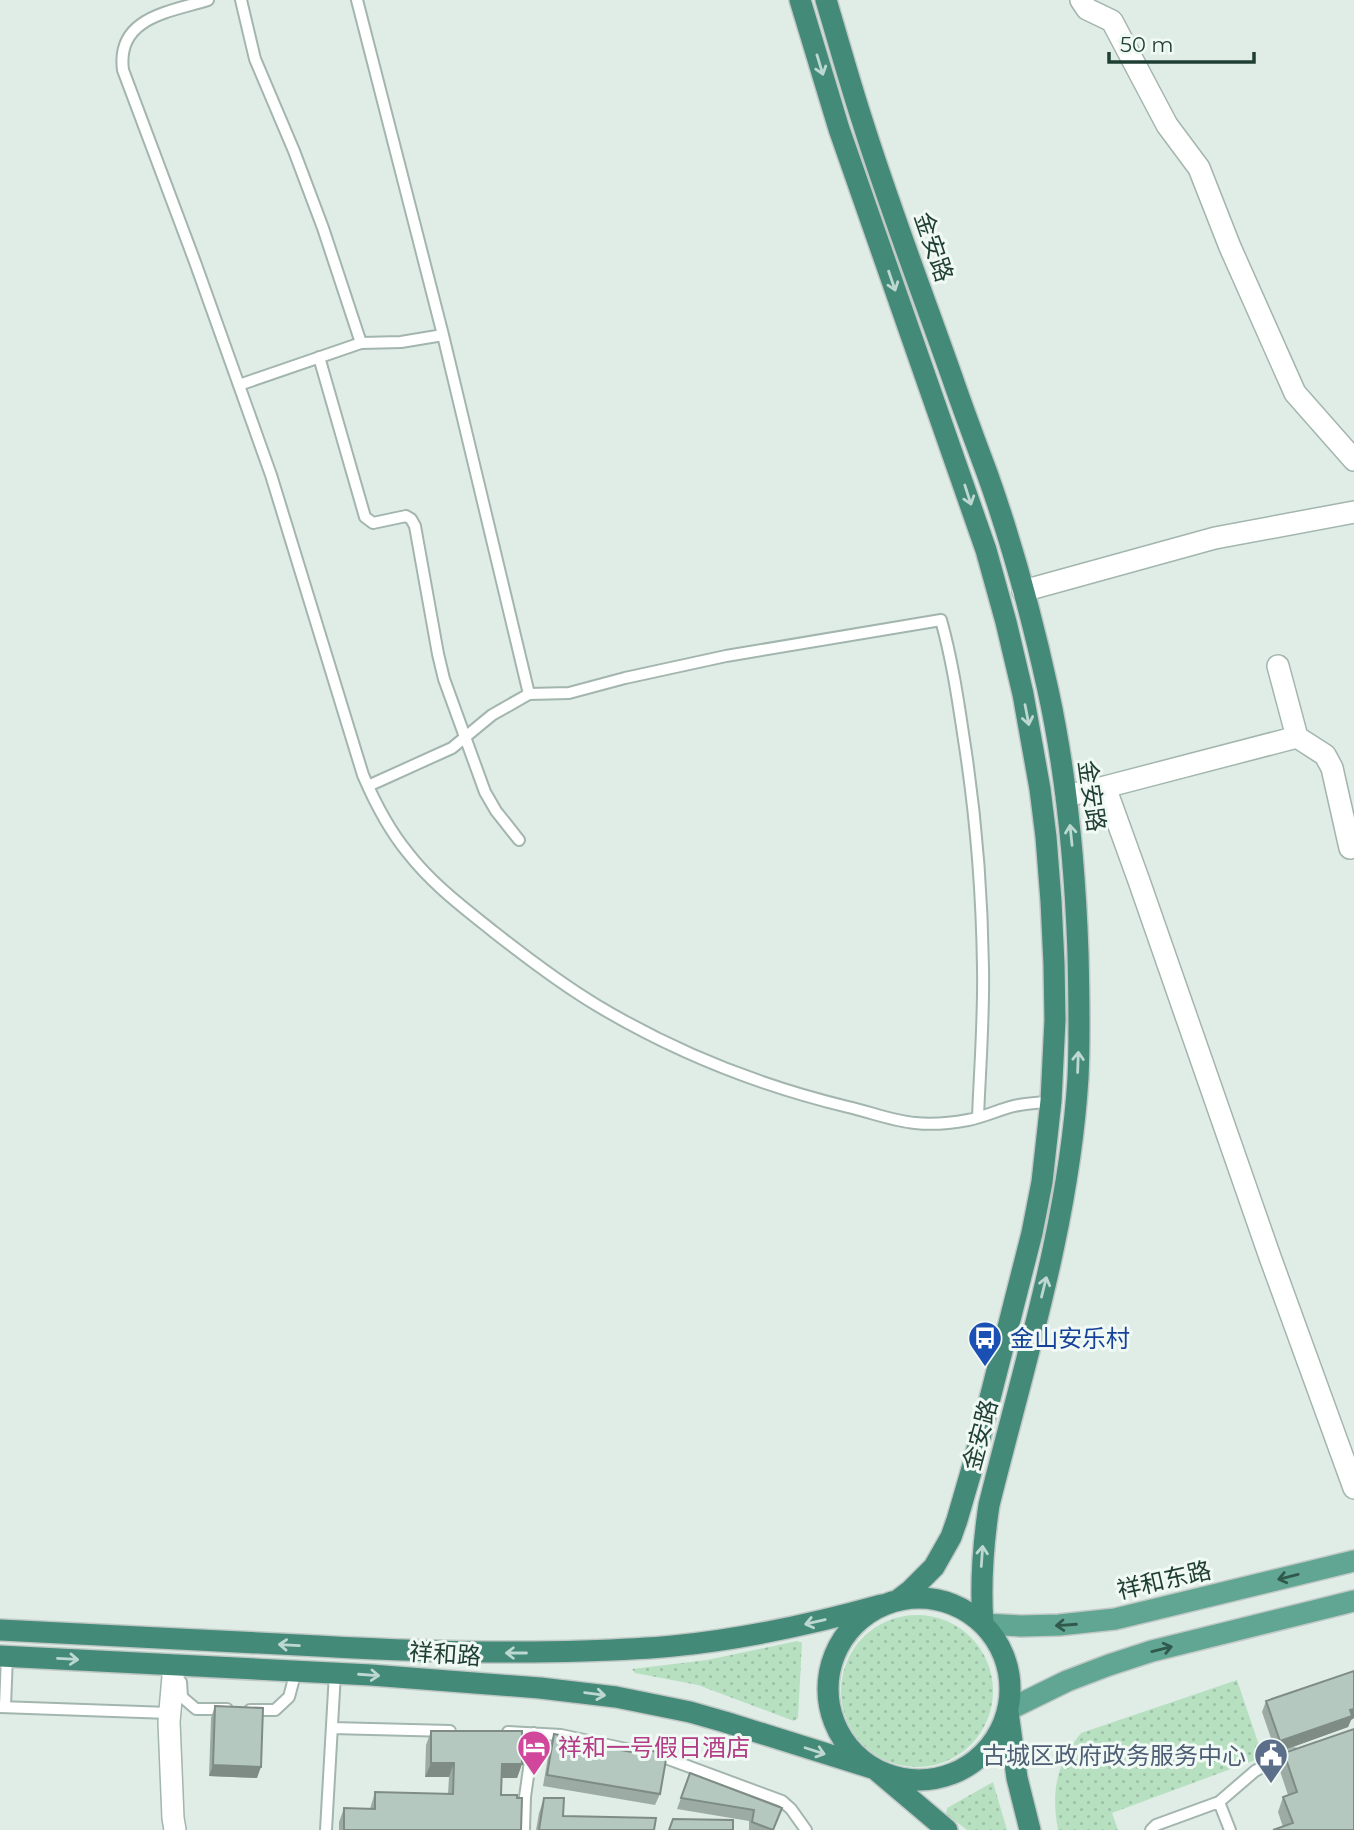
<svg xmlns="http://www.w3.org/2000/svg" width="1354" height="1830" font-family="Montserrat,'Noto Sans SC',sans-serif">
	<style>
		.grass { fill: url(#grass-dots) }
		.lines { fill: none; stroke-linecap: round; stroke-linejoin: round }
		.service-casing { stroke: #a2b5ae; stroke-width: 14 }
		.minor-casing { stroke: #a2b5ae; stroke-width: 24 }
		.primary-casing { stroke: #c0c9c6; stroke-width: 24 }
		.trunk-casing { stroke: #c0c9c6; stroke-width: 24 }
		.service { stroke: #fff; stroke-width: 10 }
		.minor { stroke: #fff; stroke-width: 21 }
		.primary { stroke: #61a692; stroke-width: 21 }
		.trunk { stroke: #448a78; stroke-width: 21 }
		.wall { fill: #9caca5 }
		.shaded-wall { fill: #7f8c86 }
		.building { fill: #b5c8c0; stroke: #7f8c86; stroke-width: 2 }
		.oneway { stroke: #bdd8d0 }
		.oneway2 { stroke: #30594c }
		.labels { text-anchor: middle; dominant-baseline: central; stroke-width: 6; stroke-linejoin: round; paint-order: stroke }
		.street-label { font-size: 24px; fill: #1f3f35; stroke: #f1f9f5 }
		.transit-label { font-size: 24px; fill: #164399; stroke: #f1f9f5; text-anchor: start }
		.hotel-label { font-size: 24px; fill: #b23c85; stroke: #f1f9f5; text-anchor: start }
		.service-label { font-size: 24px; fill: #4e5e75; stroke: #f1f9f5; text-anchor: end }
	</style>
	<defs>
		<pattern id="grass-dots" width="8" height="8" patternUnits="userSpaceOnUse" patternTransform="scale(1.75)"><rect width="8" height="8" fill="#b7e0c1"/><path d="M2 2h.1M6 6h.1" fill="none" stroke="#9dc1a6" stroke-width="1.8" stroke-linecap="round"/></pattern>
	</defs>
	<rect width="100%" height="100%" fill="#e0ede7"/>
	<path class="grass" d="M841 1691a76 76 0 1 1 152 0a76 76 0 1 1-152 0Z
		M 797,1641 L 802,1643 L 798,1718 L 794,1721 L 698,1685 L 635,1673 L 632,1669 L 707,1660 Z
		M 1237,1680 L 1263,1757 L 1112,1813 L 1118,1830 L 1058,1830 C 1051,1791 1056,1764 1081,1733 Z
		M 993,1782 L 1007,1830 L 967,1830 L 946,1814 L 947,1808 Z"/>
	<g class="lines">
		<g class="service-casing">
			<path id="service" d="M 208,0 C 170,12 116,17 123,70 L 195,262 L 271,475 L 363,775 C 375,803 389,830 408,853 C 432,884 464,908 494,932 C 527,958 561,984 598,1006 C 675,1052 761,1086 848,1107 C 870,1112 893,1121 915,1123 C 932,1125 952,1123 968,1120 C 985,1117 1002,1108 1019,1105 C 1030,1103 1040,1103 1051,1101
				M 241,0 L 255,59 L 294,151 L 323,228 L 361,343
				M 357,0 L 443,335 L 529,694
				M 319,357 L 365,517 L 373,523 L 406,516 L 411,519 L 415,526 L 438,654 L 444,679 L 485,792 L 496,811 L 519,840
				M 239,385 L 361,343 L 401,342 L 443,335
				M 368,786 L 452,748 L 492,715 L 529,694 L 569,693 L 625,678 L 726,656 L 941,620 C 952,659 958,700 964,740 C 976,816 982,892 983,968 C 984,1017 980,1067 978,1117
				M 181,1682 L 182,1697 L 196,1709 L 227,1709
				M 5,1706 L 7,1656
				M 0,1707 L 169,1713
				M 250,1710 L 275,1710 L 289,1697 L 296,1671
				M 332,1728 L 450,1731
				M 508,1732 L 561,1735 L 663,1757 L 782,1801 L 791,1809 L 806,1830
				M 1219,1802 L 1230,1830
				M 326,1830 L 335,1673
				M 524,1830 L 525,1797 L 534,1733
				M 1151,1830 L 1156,1825 L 1219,1802 L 1255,1771 L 1270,1763 L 1294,1754"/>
		</g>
		<g class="minor-casing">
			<path id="minor" d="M 1081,0 L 1087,9 L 1112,21 L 1167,125 L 1199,168 L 1230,247 L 1295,393 L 1354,460
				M 1023,591 L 1215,538 L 1354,512
				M 1278,666 L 1297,737 L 1325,755 L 1332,768 L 1350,848
				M 1105,787 L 1297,737
				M 1066,796 L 1105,787 L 1139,881 L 1270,1257 L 1354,1488
				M 174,1665 L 169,1722 L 173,1818 L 175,1830"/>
		</g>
		<g class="primary-casing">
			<path id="primary" d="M 983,1624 L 1021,1626 L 1059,1625 L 1115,1619 L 1354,1561
				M 1008,1710 L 1067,1681 L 1109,1665 L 1152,1651 L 1354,1601"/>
		</g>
		<g class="trunk-casing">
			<path id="trunk" d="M 800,0 L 839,129 L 986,550 L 1006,622 L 1023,694 L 1040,789 L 1046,837 L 1051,901 L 1054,964 L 1055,1020 L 1051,1101 L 1042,1182 L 1032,1233 L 973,1465 L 957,1520 L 951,1537 L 934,1567 L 911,1590 L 898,1600
				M 826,0 C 838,40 849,80 862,120 C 889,206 922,292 952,377 C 963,409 975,441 987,473 C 1012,543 1032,617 1048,690 C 1067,777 1075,865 1078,953 C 1079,995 1080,1036 1078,1078 C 1069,1224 1024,1364 989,1505 C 983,1545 980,1583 983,1624
				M828 1689a91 91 0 1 1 182 0a91 91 0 1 1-182 0Z
				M 0,1630 C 106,1635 212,1641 318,1646 C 407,1651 494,1654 583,1651 C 613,1650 643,1649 673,1646 C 744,1639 813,1624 881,1605
				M 0,1656 L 371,1675 L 540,1688 L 616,1697 L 690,1712 L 725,1722 L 875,1769 L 947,1830
				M 1008,1712 L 1017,1778 L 1030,1830"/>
		</g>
		<use href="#service" class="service"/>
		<use href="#minor" class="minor"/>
		<use href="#primary" class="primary"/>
		<use href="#trunk" class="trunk"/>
	</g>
	<path class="wall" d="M 1354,1671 L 1354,1718 L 1351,1720 L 1348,1727 L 1276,1753 L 1262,1712 L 1266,1701 Z
		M 215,1706 L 257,1778 L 209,1776 L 211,1718 Z
		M 431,1731 L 522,1764 L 517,1778 L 502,1778 L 501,1795 L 521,1830 L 339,1830 L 339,1822 L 344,1808 L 370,1809 L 375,1792 L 448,1794 L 449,1777 L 425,1777 L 426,1745 Z
		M 554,1734 L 581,1743 L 642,1754 L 643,1749 L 660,1794 L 655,1805 L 543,1786 L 550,1745 Z
		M 1284,1753 L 1354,1830 L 1283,1827 L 1278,1812 L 1283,1797 L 1288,1795 L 1279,1768 Z
		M 690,1773 L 782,1808 L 773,1830 L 749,1830 L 749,1821 L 677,1809 Z
		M 544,1798 L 563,1816 L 654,1830 L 536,1830 L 539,1813 Z"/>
	<path class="shaded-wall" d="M 1354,1709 L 1354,1718 L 1351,1720 L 1348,1727 L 1276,1753 L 1280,1741 Z
		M 431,1763 L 454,1763 L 449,1777 L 425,1777 Z
		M 502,1764 L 522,1764 L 517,1778 L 497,1778 Z
		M 213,1765 L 261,1767 L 257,1778 L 209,1776 Z"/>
	<path class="building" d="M 1354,1671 L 1354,1709 L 1350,1710 L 1352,1716 L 1280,1741 L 1266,1701 Z
		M 215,1706 L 263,1708 L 261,1767 L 213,1765 Z
		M 1354,1729 L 1354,1830 L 1273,1830 L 1293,1823 L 1283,1797 L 1297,1792 L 1284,1753 Z
		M 431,1731 L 522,1731 L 522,1764 L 502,1764 L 501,1795 L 517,1795 L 517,1798 L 522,1798 L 521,1830 L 344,1830 L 344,1808 L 375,1809 L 375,1792 L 453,1794 L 454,1763 L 431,1763 Z
		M 554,1734 L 581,1739 L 581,1743 L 643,1754 L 643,1749 L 667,1754 L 660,1794 L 547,1775 Z
		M 690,1773 L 782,1808 L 773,1830 L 752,1822 L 754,1810 L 681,1798 Z
		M 544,1798 L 564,1798 L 563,1816 L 656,1818 L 654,1830 L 539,1830 Z
		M 673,1819 L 733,1820 L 733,1830 L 669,1830 Z"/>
	<defs><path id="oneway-shaft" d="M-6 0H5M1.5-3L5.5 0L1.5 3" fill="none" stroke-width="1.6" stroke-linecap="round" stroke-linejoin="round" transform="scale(1.75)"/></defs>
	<g class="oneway">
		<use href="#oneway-shaft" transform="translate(820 65) rotate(73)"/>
		<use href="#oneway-shaft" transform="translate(892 281) rotate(71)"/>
		<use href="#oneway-shaft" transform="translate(968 495) rotate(72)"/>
		<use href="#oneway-shaft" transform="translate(1027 715) rotate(79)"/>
		<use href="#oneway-shaft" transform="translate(1071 835) rotate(-96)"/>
		<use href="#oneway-shaft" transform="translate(1078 1062) rotate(-88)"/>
		<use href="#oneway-shaft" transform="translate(1044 1287) rotate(-76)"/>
		<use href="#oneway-shaft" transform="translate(982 1556) rotate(-86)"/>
		<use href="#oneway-shaft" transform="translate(815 1622) rotate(167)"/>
		<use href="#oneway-shaft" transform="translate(289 1645) rotate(-177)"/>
		<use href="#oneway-shaft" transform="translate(516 1653) rotate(180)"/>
		<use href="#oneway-shaft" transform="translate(68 1659) rotate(3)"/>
		<use href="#oneway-shaft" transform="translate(369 1675) rotate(4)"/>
		<use href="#oneway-shaft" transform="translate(595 1694) rotate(8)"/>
		<use href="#oneway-shaft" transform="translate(815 1751) rotate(18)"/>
	</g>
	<g class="oneway2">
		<use href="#oneway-shaft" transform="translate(1288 1577) rotate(166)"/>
		<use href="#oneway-shaft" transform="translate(1066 1625) rotate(176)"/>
		<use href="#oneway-shaft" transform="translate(1162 1649) rotate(-14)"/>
	</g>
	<defs>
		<g id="bus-pin" transform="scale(1.75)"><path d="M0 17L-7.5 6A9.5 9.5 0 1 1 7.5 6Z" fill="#1a4fb4" stroke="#f1f9f5"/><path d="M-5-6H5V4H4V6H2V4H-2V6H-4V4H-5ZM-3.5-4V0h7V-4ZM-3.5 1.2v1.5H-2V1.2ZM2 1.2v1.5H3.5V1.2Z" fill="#fff"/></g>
		<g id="hotel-pin" transform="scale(1.75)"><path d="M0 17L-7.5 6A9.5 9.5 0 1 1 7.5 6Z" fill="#d1479c" stroke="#f1f9f5"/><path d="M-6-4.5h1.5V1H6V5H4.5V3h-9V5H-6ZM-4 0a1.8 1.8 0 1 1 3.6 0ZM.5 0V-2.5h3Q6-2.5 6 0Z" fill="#fff"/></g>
		<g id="civic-pin" transform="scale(1.75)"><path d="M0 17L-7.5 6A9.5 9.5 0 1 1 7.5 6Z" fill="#5c6f8a" stroke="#f1f9f5"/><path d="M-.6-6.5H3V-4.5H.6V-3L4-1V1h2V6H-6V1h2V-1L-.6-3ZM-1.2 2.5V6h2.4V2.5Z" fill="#fff"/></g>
	</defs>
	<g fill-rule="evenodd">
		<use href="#bus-pin" x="985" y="1338"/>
		<use href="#hotel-pin" x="534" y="1747"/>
		<use href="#civic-pin" x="1271" y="1755"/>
	</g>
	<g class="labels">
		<g class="street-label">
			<text transform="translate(934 247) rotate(71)">金安路</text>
			<text transform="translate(1092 796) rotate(82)">金安路</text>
			<text transform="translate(980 1435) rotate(-75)">金安路</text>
			<text transform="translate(1164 1580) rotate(-13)">祥和东路</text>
			<text transform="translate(445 1654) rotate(4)">祥和路</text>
		</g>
		<g class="transit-label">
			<text x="1010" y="1338">金山安乐村</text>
		</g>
		<g class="hotel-label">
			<text x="558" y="1747">祥和一号假日酒店</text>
		</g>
		<g class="service-label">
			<text x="1246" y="1755">古城区政府政务服务中心</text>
		</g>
	</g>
	<path d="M1109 52v10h145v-10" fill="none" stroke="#1f3f35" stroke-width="3.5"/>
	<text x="1120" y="52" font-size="21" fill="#1f3f35" stroke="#f1f9f5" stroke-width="5" paint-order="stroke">50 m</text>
</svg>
